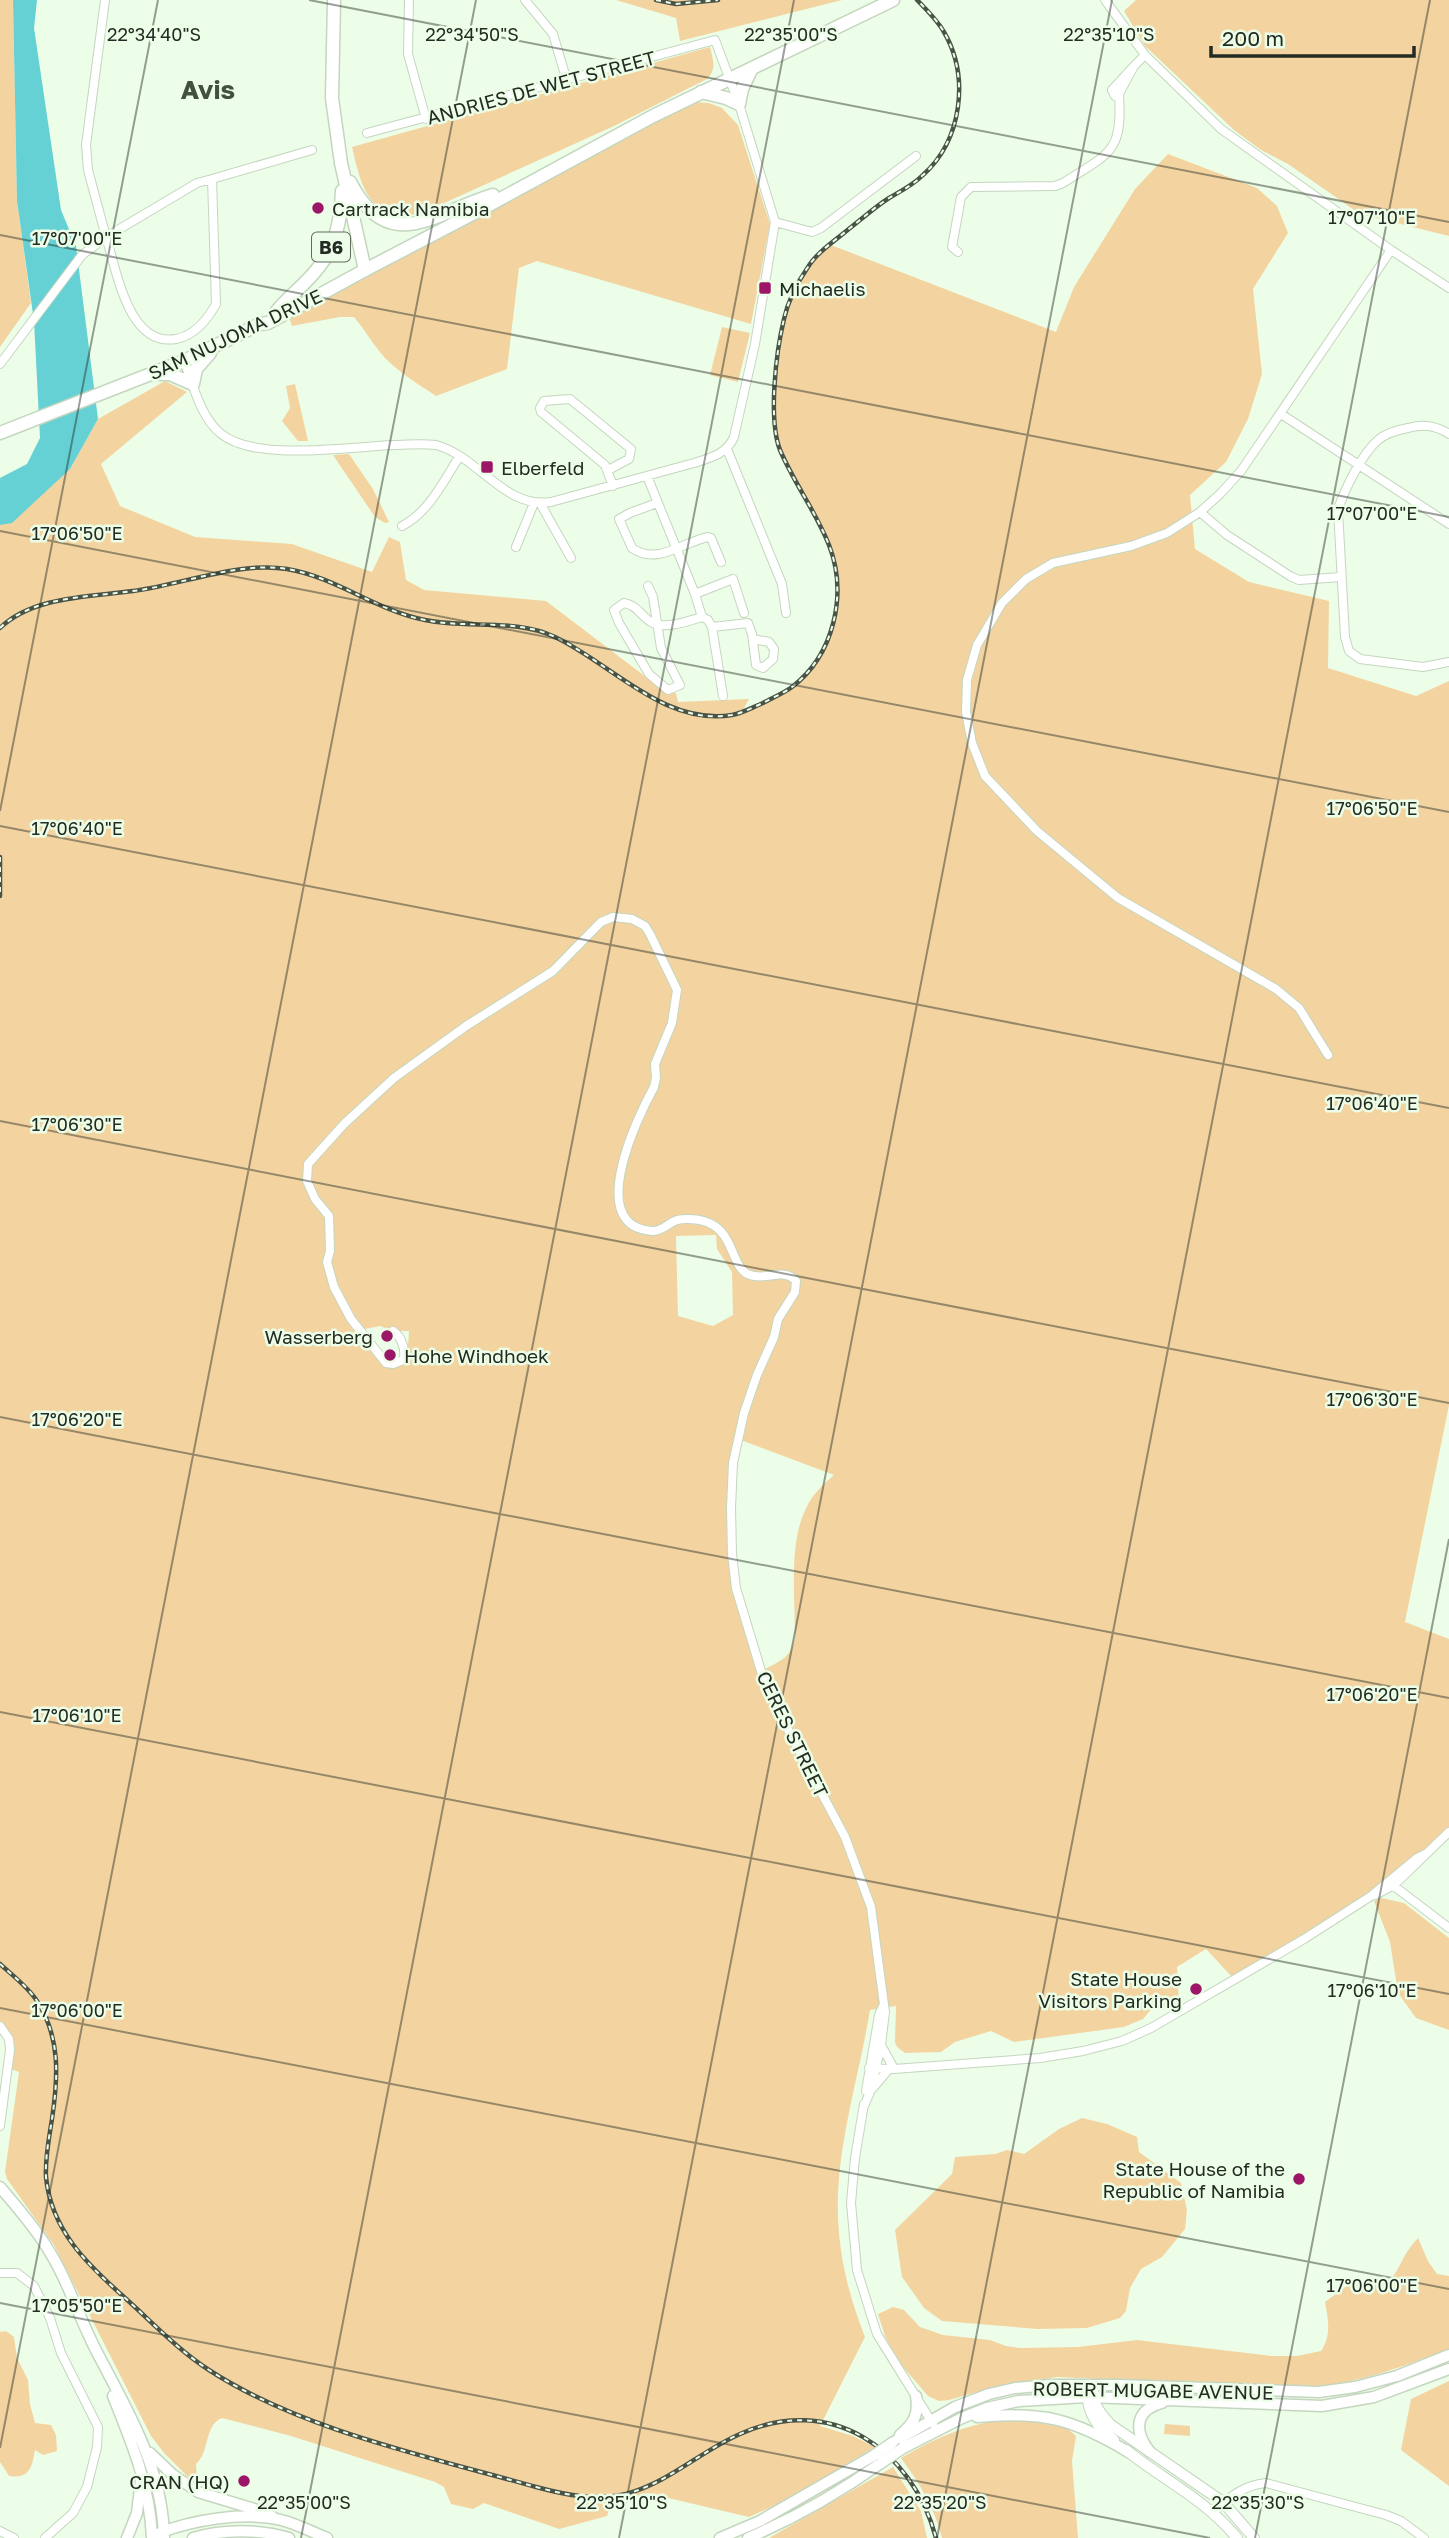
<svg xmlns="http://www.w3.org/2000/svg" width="1449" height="2538" font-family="'Golos Text',sans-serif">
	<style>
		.green { fill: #f3d4a1; fill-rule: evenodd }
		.water { fill: #66d1d4 }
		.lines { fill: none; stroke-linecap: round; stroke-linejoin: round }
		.minor-casing { stroke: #c4d6bf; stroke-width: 10 }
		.tertiary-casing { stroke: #c4d6bf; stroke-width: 12 }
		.secondary-casing { stroke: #c4d6bf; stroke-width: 13 }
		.primary-casing { stroke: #c4d6bf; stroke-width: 15 }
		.trunk-casing { stroke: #c4d6bf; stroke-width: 15 }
		.minor { stroke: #fff; stroke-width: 8 }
		.tertiary { stroke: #fff; stroke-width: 10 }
		.secondary { stroke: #fff; stroke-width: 10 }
		.primary { stroke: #fff; stroke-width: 12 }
		.trunk { stroke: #fff; stroke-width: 12 }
		.rail-casing { stroke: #4a5347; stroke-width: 4.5 }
		.rail { stroke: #ecfee7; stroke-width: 2; stroke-dasharray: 5; stroke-linecap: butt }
		.secondary-bridge-casing { stroke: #c4d6bf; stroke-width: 13; stroke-linecap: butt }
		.secondary-bridge { stroke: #fff; stroke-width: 10 }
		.ticks { fill: none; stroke: #242b22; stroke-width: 2; stroke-opacity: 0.45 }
		.poi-dot { fill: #9c1667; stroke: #ecfee7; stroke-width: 2.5 }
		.labels { text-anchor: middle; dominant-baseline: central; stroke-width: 5; stroke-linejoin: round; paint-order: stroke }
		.shield { fill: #ecfee7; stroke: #606a5d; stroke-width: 2 }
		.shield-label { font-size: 18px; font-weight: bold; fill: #242b22 }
		.street-label { font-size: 19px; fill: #242b22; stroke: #ecfee7 }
		.poi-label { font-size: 19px; fill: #242b22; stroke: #ecfee7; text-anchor: start }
		.district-label { font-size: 26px; font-weight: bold; fill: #42513d; stroke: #ecfee7 }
		.ticks-label { font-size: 18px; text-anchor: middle; fill: #242b22; stroke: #ecfee7; stroke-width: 5; stroke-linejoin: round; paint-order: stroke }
	</style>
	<rect width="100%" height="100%" fill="#ecfee7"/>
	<path class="green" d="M 0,0 L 13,0 L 17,201 L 31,303 L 0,347 Z
		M 616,0 L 842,0 L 680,41 L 676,18 Z
		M 1136,0 L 1449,0 L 1449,236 L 1360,214 L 1288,164 L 1261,150 L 1234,130 L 1145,46 L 1124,11 Z
		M 710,47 C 713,60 717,69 707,79 L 614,126 L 420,214 C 411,215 400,217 392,215 C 364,206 358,172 352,147 Z
		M 693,102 L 709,103 L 722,108 L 738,125 L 770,224 L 751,324 L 537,261 L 519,268 L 507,369 L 436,396 C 418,384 401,374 385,358 C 374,346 365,330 354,317 L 340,317 L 292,326 L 289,317 Z
		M 1168,154 L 1257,188 L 1277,206 L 1288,233 L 1253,289 L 1262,374 L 1248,419 L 1226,462 L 1190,495 L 1195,549 L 1249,582 L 1329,601 L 1328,668 L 1416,696 L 1449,681 L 1449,1405 L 1405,1622 L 1449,1639 L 1449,1832 L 1371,1896 L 1233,1978 L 1206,1949 L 1177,1967 L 1179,2001 L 1166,2007 L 1154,2006 L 1143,2019 L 1124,2027 L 1014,2042 L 991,2031 L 955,2042 L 941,2052 L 905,2053 L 897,2047 L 895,2042 L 896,2006 L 870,2010 C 858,2084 832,2158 839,2233 C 842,2269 852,2304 865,2337 L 820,2426 L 853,2436 L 875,2447 L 789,2499 L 749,2517 L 647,2493 L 611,2504 L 607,2516 L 559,2529 L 484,2503 L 473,2509 L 451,2504 L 444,2487 L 435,2482 L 291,2436 L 222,2418 C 204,2425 210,2452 196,2464 L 197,2481 L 194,2483 L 164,2453 L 151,2436 L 54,2245 L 7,2179 L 5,2172 L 19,2072 L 8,2068 L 10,2050 L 0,2026 L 0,524 L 70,469 L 98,419 L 165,381 L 187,392 L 101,464 L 120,506 L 195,537 L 292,544 L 372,572 L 389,537 L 400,542 L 406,580 L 424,590 L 546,601 L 667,693 L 676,693 L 678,702 L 749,699 L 742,712 C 759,705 779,698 794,685 C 833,651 848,594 829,545 C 815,511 790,481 779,446 C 769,413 776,379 781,346 C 784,317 791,284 811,262 C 816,255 825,250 831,245 L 1056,332 L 1074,287 L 1135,189 ZM 716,1235 L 717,1249 L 732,1272 L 733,1315 L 713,1326 L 678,1316 L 676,1236 ZM 380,1326 L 393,1331 L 409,1331 L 407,1360 L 399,1366 L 389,1366 L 360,1330 ZM 738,1439 L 834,1475 C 821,1486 810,1497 804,1513 C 789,1546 795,1601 795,1637 C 791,1659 780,1660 762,1671 L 733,1565 L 733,1463 Z
		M 722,327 L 750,333 L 738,382 L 710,375 Z
		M 295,384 L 308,441 L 298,441 L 282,421 L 290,408 L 286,386 Z
		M 349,454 L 373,489 L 389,522 L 385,523 L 375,517 L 333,455 Z
		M 1382,1898 L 1404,1903 L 1449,1938 L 1449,2030 L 1416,2018 L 1398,1993 L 1390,1942 L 1374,1901 Z
		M 1082,2118 L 1107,2124 L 1137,2137 L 1139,2152 L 1181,2183 L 1187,2210 L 1185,2229 L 1162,2257 L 1141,2269 L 1130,2288 L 1126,2311 L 1120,2318 L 1087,2328 L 1038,2329 L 942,2321 L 924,2308 L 902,2277 L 895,2230 L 952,2174 L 955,2157 L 995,2154 L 1007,2150 L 1024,2154 L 1059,2129 Z
		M 1418,2238 L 1428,2261 L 1437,2274 L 1449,2276 L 1449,2349 C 1397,2369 1352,2386 1295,2388 L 1057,2377 L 994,2387 L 949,2400 L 939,2401 L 928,2396 L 897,2360 L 885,2336 L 878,2314 L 893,2307 L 904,2310 L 920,2327 L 943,2335 L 990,2340 L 1006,2346 L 1020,2348 L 1078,2347 L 1137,2340 L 1272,2356 L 1297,2356 L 1321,2351 C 1332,2334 1328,2320 1325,2302 L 1356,2279 C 1404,2292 1390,2267 1418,2238 Z
		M 6,2331 L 14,2337 L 17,2358 L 28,2380 L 30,2404 L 35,2423 L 51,2425 L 56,2435 L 57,2451 L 43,2455 L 35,2450 C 32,2467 30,2479 9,2476 L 0,2462 L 0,2332 Z
		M 1449,2381 L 1449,2486 L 1401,2450 L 1411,2399 Z
		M 1004,2420 C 1025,2421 1060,2419 1076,2436 L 1072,2461 L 1078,2538 L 942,2538 C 934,2507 920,2484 901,2458 C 934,2439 965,2424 1004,2420 Z
		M 1165,2424 L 1190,2426 L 1190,2436 L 1164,2434 Z
		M 893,2467 L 921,2511 L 927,2538 L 769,2538 Z"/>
	<path class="water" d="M 13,0 L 37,0 L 34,28 L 61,210 L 76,246 L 98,419 L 70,469 L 12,523 L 0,525 L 0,478 L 27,464 L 40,438 L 34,321 L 17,201 Z"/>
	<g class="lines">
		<g class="minor-casing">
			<path id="minor" d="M 409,0 L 408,54 L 426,119
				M 525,0 L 553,34 L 566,78
				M 1105,0 L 1145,55 L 1221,129 L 1391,250 L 1449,288
				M 1115,88 L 1120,92 L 1115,96 L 1112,90 L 1134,66
				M 1120,92 L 1134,66 L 1145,55
				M 212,179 L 216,304 C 208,319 194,336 176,339 C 128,347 117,271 106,237 L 197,183 L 212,179 L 312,150
				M 775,222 L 812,232 L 821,228 L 916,156
				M 958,252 L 952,247 L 961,197 L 971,187 L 1055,186 L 1063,183 C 1109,153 1123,154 1119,94
				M 184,361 C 193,384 200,416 220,433 C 261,468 381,439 436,445 C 478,456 504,509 551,502 L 694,463 C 710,458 727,454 734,437 L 755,344 L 775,222 L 739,104 L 715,40 L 367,133
				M 0,364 L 82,255 L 106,237 L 88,170 L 86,145 L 105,0
				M 1281,414 L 1449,524
				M 1449,434 C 1435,425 1423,424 1408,428 C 1397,430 1386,433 1378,440 C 1362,454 1344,490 1338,510 L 1345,637 L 1349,651 L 1360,659 L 1423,667 L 1449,662
				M 727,449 L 782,584 L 786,613
				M 608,470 L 629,459 L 631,449 L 570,399 L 544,401 L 540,408 L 541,412 L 605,465 L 613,486
				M 647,476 L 695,594 L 702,617
				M 540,503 L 571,558
				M 657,503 L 630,513 L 619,519 L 632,548 C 657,566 683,542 708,537 L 711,538 L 721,562
				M 1200,512 L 1227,535 L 1290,576 L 1299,580 L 1341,577
				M 402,526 C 429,512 443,482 459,457
				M 516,547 L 534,503
				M 648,586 L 653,597 L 661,648 L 680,685 L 668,690 L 649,674 L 619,623 L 614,610 L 624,603 C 637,605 641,616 651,622 C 664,630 689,621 702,617
				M 695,594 L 733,579 L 744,613
				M 702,617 L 708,620 L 712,627 L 723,696
				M 712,627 L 748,623 L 752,634 L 756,665 L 763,668 L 773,659 L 774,649 L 769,642 L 753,639
				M 1328,1055 L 1299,1008 L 1276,989 L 1118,898 L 1037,831 L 985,776 L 972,743 L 966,712 L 967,680 L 977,645 L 1002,603 L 1026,579 L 1053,563 L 1131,546 L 1167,533 L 1200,512 L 1220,494 L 1241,471 L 1391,250
				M 393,1331 C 401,1336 407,1351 403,1360 L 393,1364 L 386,1363 L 351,1319 L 334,1287 L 327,1262 L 330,1251 L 329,1216 L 315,1199 L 307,1181 L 308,1164 L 344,1124 L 394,1078 L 466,1026 L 553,971 L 601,922 L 613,917 L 632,919 L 645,926 L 650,934 L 677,990 L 672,1023 L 655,1064 L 656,1078 L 654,1087 C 637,1118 584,1228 653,1231 C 663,1231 668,1223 677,1220 C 685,1218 701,1219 709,1223 C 735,1234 731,1269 750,1275 C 766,1281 784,1267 796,1281 L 795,1292 L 778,1319 L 774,1337 L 757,1375 L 744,1413 L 733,1463 L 731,1508 L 732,1554 L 736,1588 L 761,1671 L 785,1724 L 845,1837 L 871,1907 L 885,2012 L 881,2045 L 871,2090 L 864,2106
				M 1390,1883 L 1449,1928
				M 1375,1895 L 1394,1885 L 1449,1832
				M 0,2026 L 9,2039 L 10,2050 L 0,2126
				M 881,2045 L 894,2069
				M 869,2068 L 894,2069 L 1040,2058 L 1083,2051 L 1122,2041 L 1151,2028 L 1304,1939 L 1371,1896 L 1417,1858 L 1427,1853
				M 873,2088 L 889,2069
				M 866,2091 L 879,2015 L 883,2006
				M 864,2104 L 855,2158 L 851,2203 L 857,2270 L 877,2334 L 933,2424
				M 0,2273 L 17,2273 L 34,2286 L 50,2318 L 61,2353 L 98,2427 L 97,2447 L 87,2487 L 73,2513 L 45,2538
				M 1214,2512 C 1229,2497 1244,2485 1266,2483 L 1386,2515 L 1401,2521 L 1424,2538
				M 0,2531 L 14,2538"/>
		</g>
		<g class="tertiary-casing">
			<path id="tertiary" d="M 1093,2390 C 1093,2405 1101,2415 1111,2425 L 1223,2502 L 1254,2538
				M 1087,2392 C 1088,2414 1097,2427 1114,2440
				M 1126,2450 C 1165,2481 1205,2499 1237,2538"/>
		</g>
		<g class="secondary-casing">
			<path id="secondary" d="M 0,2187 C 16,2206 33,2225 46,2246 C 69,2281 80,2322 100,2358 C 130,2415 163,2471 164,2538
				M 113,2396 C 132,2443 150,2486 152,2538
				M 977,2417 C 1043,2411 1074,2419 1130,2453
				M 900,2435 C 914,2423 919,2415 916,2396
				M 892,2443 L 955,2407 L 989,2394 L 1015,2388 L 1050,2385 L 1118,2385 L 1319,2392 L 1355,2387 L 1397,2376 L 1449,2355
				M 903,2448 L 962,2418 L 987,2408 L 1019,2401 L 1087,2397 L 1322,2406 L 1374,2397 L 1449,2369
				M 1150,2452 C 1134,2432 1134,2410 1162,2403
				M 150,2453 L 172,2474 L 198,2492 L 264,2512 L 273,2517
				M 157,2534 C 191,2520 245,2511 281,2520 C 297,2524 312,2532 327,2538
				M 127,2538 L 137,2513 L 141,2480
				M 193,2538 C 223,2529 260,2529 289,2538
				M 720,2538 L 760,2521 L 873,2456
				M 748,2538 C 795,2518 840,2492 881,2463"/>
		</g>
		<g class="primary-casing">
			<path id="primary" d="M 701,92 L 726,98 L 739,104 L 742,89 L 752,68
				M 365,270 L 480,210 L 653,116 L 893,0"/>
		</g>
		<g class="trunk-casing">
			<path id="trunk" d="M 350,182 C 389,257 434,213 493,195
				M 276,312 C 289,296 306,284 318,268 C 336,246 341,219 342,191
				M 159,374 L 170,374 L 193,384 L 196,369 L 210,353
				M 0,433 L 184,361 L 260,324 L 268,323 L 365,270 L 341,163 L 332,98 L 334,0"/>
		</g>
		<use href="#minor" class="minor"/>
		<use href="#tertiary" class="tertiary"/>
		<use href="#secondary" class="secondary"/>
		<use href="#primary" class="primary"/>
		<use href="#trunk" class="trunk"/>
		<g class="rail-casing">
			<path id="rail" d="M 656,0 L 676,4 L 718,0
				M 0,628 C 33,596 90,597 133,591 C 181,585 239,561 287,569 C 336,577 377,611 425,620 C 467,629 516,618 555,637 C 612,664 664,726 732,715 C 743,713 753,707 763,703 C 772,698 784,693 792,687 C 834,655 848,594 829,545 C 816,512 794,483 780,450 C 768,419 776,352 784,319 C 788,301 797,283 808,267 C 817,252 836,240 850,228 C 863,218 875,207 889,198 C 901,191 913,185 923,175 C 962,140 970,77 944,32 C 937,20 927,10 917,0
				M 0,857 L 0,896
				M 0,1964 C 12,1975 28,1987 37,2001 C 61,2038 58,2078 52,2119 C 49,2138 45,2158 46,2177 C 51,2230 87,2264 124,2297 C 152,2322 178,2350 209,2370 C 301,2430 430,2457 536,2487 C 566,2495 596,2501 626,2494 C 668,2483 701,2451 740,2434 C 830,2393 912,2448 936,2538"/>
		</g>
		<use href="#rail" class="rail"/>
		<g class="secondary-bridge-casing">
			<path id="secondary-bridge" d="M 873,2456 L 892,2443
				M 881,2463 L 903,2448"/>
		</g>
		<use href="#secondary-bridge" class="secondary-bridge"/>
	</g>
	<path class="ticks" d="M 309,0 L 1449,222M 0,235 L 1449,517M 0,531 L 1449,812M 0,811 L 158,0M 0,826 L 1449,1108M 0,1121 L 1449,1403M 0,1417 L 1449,1698M 0,1712 L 1449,1994M 0,2008 L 1449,2289M 0,2303 L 1210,2538M 0,2448 L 476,0M 301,2538 L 794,0M 619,2538 L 1112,0M 937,2538 L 1430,0M 1255,2538 L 1449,1539"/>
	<g class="poi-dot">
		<circle cx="318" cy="208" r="7"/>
		<rect x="758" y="281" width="14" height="14" rx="3.5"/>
		<rect x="480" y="460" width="14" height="14" rx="3.5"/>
		<circle cx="387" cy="1336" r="7"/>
		<circle cx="390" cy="1355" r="7"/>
		<circle cx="1196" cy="1989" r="7"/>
		<circle cx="1299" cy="2179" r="7"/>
		<circle cx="244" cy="2481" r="7"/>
	</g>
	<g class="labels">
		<rect class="shield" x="312" y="232.5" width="38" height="29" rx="5"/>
		<g class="shield-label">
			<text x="331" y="247">B6</text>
		</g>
		<g class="street-label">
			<text transform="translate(541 87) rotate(-15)">ANDRIES DE WET STREET</text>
			<text transform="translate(235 334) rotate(-25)">SAM NUJOMA DRIVE</text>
			<text transform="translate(793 1734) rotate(64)">CERES STREET</text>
			<text transform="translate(1153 2390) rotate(1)">ROBERT MUGABE AVENUE</text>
		</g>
		<g class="poi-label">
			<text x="332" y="208">Cartrack Namibia</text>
			<text x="779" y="288">Michaelis</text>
			<text x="501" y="467">Elberfeld</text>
			<text x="373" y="1336" text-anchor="end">Wasserberg</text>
			<text x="404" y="1355">Hohe Windhoek</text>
			<text x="1182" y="1978" text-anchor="end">State House<tspan x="1182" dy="22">Visitors Parking</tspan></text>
			<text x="1285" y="2168" text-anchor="end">State House of the<tspan x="1285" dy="22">Republic of Namibia</tspan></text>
			<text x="230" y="2481" text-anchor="end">CRAN (HQ)</text>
		</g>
		<g class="district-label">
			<text x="208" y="89">Avis</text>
		</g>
	</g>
	<g class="ticks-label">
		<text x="154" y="41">22°34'40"S</text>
		<text x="472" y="41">22°34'50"S</text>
		<text x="791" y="41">22°35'00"S</text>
		<text x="1109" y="41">22°35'10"S</text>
		<text x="1372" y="224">17°07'10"E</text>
		<text x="77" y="245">17°07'00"E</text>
		<text x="1372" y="520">17°07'00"E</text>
		<text x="77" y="540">17°06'50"E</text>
		<text x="1372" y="815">17°06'50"E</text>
		<text x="77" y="835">17°06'40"E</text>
		<text x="1372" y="1110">17°06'40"E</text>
		<text x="77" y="1131">17°06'30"E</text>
		<text x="1372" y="1406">17°06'30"E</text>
		<text x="77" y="1426">17°06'20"E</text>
		<text x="1372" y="1701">17°06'20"E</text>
		<text x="77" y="1722">17°06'10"E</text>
		<text x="1372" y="1997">17°06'10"E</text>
		<text x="77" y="2017">17°06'00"E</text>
		<text x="1372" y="2292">17°06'00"E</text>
		<text x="77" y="2312">17°05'50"E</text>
		<text x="304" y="2509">22°35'00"S</text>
		<text x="622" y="2509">22°35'10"S</text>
		<text x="940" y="2509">22°35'20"S</text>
		<text x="1258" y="2509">22°35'30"S</text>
	</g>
	<path d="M1211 46v10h203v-10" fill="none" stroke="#242b22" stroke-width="3.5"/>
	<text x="1222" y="46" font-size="21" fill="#242b22" stroke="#ecfee7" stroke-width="5" paint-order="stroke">200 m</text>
</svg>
